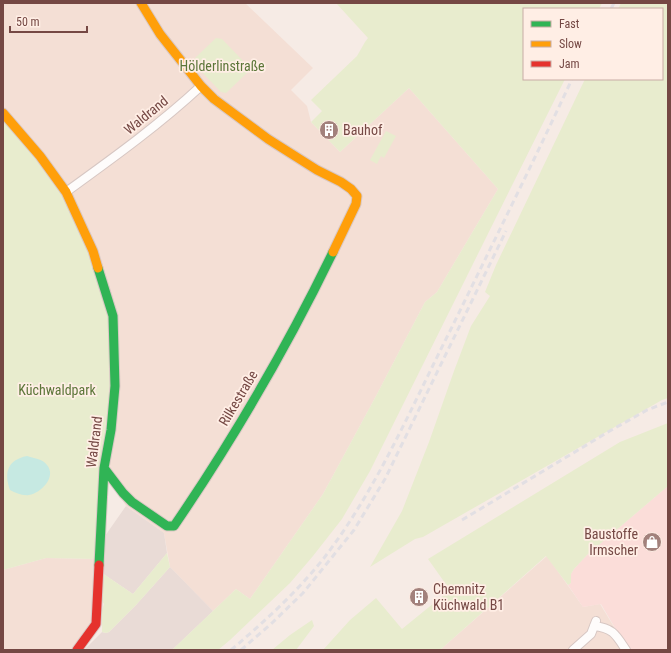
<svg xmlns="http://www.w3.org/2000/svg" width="671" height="653" font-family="'Roboto Condensed',sans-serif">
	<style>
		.residential { fill: #f4dfd5 }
		.commercial { fill: #fbddd9 }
		.industrial { fill: #e9dbd6 }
		.green { fill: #e8ecce }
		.water { fill: #c6e9e2 }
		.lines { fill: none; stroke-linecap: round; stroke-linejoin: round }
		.street-casing { stroke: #d7c7c3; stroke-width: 10 }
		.fast-casing { stroke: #d9c8c4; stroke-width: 11 }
		.slow-casing { stroke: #d9c8c4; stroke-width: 11 }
		.jam-casing { stroke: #d9c8c4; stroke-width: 11 }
		.street { stroke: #fefcfb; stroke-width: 8 }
		.fast { stroke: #30b455; stroke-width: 9 }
		.slow { stroke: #ff9f0a; stroke-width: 9 }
		.jam { stroke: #e5322d; stroke-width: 9 }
		.rail { stroke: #e2dfe3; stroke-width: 3; stroke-dasharray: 6 4; stroke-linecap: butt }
		.labels { text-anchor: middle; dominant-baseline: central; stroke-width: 3.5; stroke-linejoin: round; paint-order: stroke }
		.park-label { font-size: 14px; fill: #5c7639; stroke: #ffeee5 }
		.street-label { font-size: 14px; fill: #754844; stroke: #ffeee5 }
		.poi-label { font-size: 14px; fill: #754844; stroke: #ffeee5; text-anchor: start }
	</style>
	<rect width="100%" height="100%" fill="#f6ebe5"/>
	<path class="residential" d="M 3,3 L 245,3 L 313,68 L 291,90 L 307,106 L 311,122 L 340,152 L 409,88 L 498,189 L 437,292 L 425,302 L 376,396 L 323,494 L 250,599 L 236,589 L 213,611 L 170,567 L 164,533 L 126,506 L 105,473 L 18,124 L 3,107 Z
		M 547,556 L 583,607 L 600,604 L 628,650 L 440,650 Z
		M 46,558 L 98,559 L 94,621 L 83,650 L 3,650 L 3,570 Z"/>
	<path class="commercial" d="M 668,486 L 668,650 L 628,650 L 601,604 L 583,607 L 568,585 L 571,583 L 571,574 L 574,569 L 587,555 Z"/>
	<path class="industrial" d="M 126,506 L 164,533 L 167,553 L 133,594 L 102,573 L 105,536 Z
		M 170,567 L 213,611 L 172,650 L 84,650 L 102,632 L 106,633 L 109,632 L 136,605 Z"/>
	<path class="green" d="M 336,3 L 602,3 L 599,9 L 524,9 L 524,79 L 565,79 L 370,471 L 342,519 L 313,556 L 290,583 L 230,640 L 218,650 L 172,650 L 236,589 L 250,599 L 323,494 L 376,396 L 425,302 L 437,292 L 498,189 L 409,88 L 340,152 L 311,122 L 322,111 L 311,100 L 357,56 L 365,42 L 368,38 Z
		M 621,3 L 668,3 L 668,398 L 662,400 L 423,537 L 415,539 L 370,567 L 402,511 L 429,442 L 454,371 L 471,326 L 490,296 L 485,292 L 496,265 L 585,79 L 662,79 L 662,9 L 618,9 Z
		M 216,38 L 222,39 L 249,67 L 248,72 L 226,93 L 221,92 L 194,64 L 195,58 Z
		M 3,117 L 63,190 L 88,250 L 109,318 L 111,387 L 98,559 L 46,558 L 3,570 Z
		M 386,131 L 396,136 L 384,158 L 381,156 L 377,164 L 370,160 Z
		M 668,423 L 668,486 L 587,555 L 574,569 L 571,574 L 571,583 L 568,585 L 546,556 L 440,650 L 323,650 L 350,620 L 376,598 L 402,629 L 450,590 L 428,559 L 620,442 Z
		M 167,553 L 170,567 L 136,605 L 109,632 L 106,633 L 102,632 L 102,610 L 104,604 L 101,599 L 102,573 L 133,594 Z
		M 312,620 L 314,626 L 296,650 L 272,650 L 290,635 Z"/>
	<path class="water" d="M 27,456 C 33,458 43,459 47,465 C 57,477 41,493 29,495 C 22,496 16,493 10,490 C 4,473 7,460 27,456 Z"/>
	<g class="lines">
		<g class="street-casing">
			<path id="street" d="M 66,192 C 113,158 159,125 201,86
				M 594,626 C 613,628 616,635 626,650
				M 573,650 L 591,634 L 596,621"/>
		</g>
		<g class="fast-casing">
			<path id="fast" d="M 98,268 L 113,316 L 115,386 L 111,430 L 104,468 L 99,565
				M 104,468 L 123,493 L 132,502 L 167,526 L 174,526 C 234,438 287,347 333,252"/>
		</g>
		<g class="slow-casing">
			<path id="slow" d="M 141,3 L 160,34 L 201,86 L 214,99 L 268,139 L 317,170 L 341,182 L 351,189 L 357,196 L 356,204 L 333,252
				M 3,113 L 40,156 L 66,192 L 93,251 L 98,268"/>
		</g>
		<g class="jam-casing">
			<path id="jam" d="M 77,650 L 96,624 L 99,565"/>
		</g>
		<use href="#street" class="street"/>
		<use href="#fast" class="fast"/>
		<use href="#slow" class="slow"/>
		<use href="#jam" class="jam"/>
		<path class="rail" d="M 611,9 L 614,3
			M 462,520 L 608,432 L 647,410 L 668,402
			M 231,650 C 264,622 297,592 324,558 C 377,489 411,408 450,331 C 491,247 533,163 572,79
			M 241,650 L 272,623 L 303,593 L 354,530 L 385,479 L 506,231"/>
	</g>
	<defs>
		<g id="building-disc" transform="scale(1)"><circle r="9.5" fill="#a2817c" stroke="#ffeee5"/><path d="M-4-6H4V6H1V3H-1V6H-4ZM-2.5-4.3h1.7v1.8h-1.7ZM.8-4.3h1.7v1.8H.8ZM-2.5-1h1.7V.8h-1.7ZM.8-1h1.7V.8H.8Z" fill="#fff"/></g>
		<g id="shop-disc" transform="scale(1)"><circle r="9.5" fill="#a2817c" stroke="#ffeee5"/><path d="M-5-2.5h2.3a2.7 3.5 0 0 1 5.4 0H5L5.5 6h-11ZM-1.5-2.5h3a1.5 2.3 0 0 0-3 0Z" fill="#fff"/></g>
	</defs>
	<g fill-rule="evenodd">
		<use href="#building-disc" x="329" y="130"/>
		<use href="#shop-disc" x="652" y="542"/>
		<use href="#building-disc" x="419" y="597"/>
	</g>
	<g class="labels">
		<g class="park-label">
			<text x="222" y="66">Hölderlinstraße</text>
			<text x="57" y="390">Küchwaldpark</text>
		</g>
		<g class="street-label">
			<text transform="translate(146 115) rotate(-39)">Waldrand</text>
			<text transform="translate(238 398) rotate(-59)">Rilkestraße</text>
			<text transform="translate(94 442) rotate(-83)">Waldrand</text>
		</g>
		<g class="poi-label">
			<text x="343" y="130">Bauhof</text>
			<text x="638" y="534" text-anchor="end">Baustoffe<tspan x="638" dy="16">Irmscher</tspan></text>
			<text x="433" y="589">Chemnitz<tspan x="433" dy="16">Küchwald B1</tspan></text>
		</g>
	</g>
	<rect width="671" height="653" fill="none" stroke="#754844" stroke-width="8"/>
	<rect x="523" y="8" width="140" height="72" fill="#ffeee5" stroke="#c8aca5"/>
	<rect x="531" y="21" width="20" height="6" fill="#30b455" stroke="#c8aca5"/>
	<text x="559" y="28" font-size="12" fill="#754844">Fast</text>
	<rect x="531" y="41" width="20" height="6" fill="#ff9f0a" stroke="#c8aca5"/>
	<text x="559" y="48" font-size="12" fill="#754844">Slow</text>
	<rect x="531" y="61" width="20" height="6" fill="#e5322d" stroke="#c8aca5"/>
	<text x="559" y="68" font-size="12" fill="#754844">Jam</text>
	<path d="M10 26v6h77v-6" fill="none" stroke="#754844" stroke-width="2"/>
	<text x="16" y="26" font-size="12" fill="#754844" stroke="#ffeee5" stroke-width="3" paint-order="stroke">50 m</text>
</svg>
